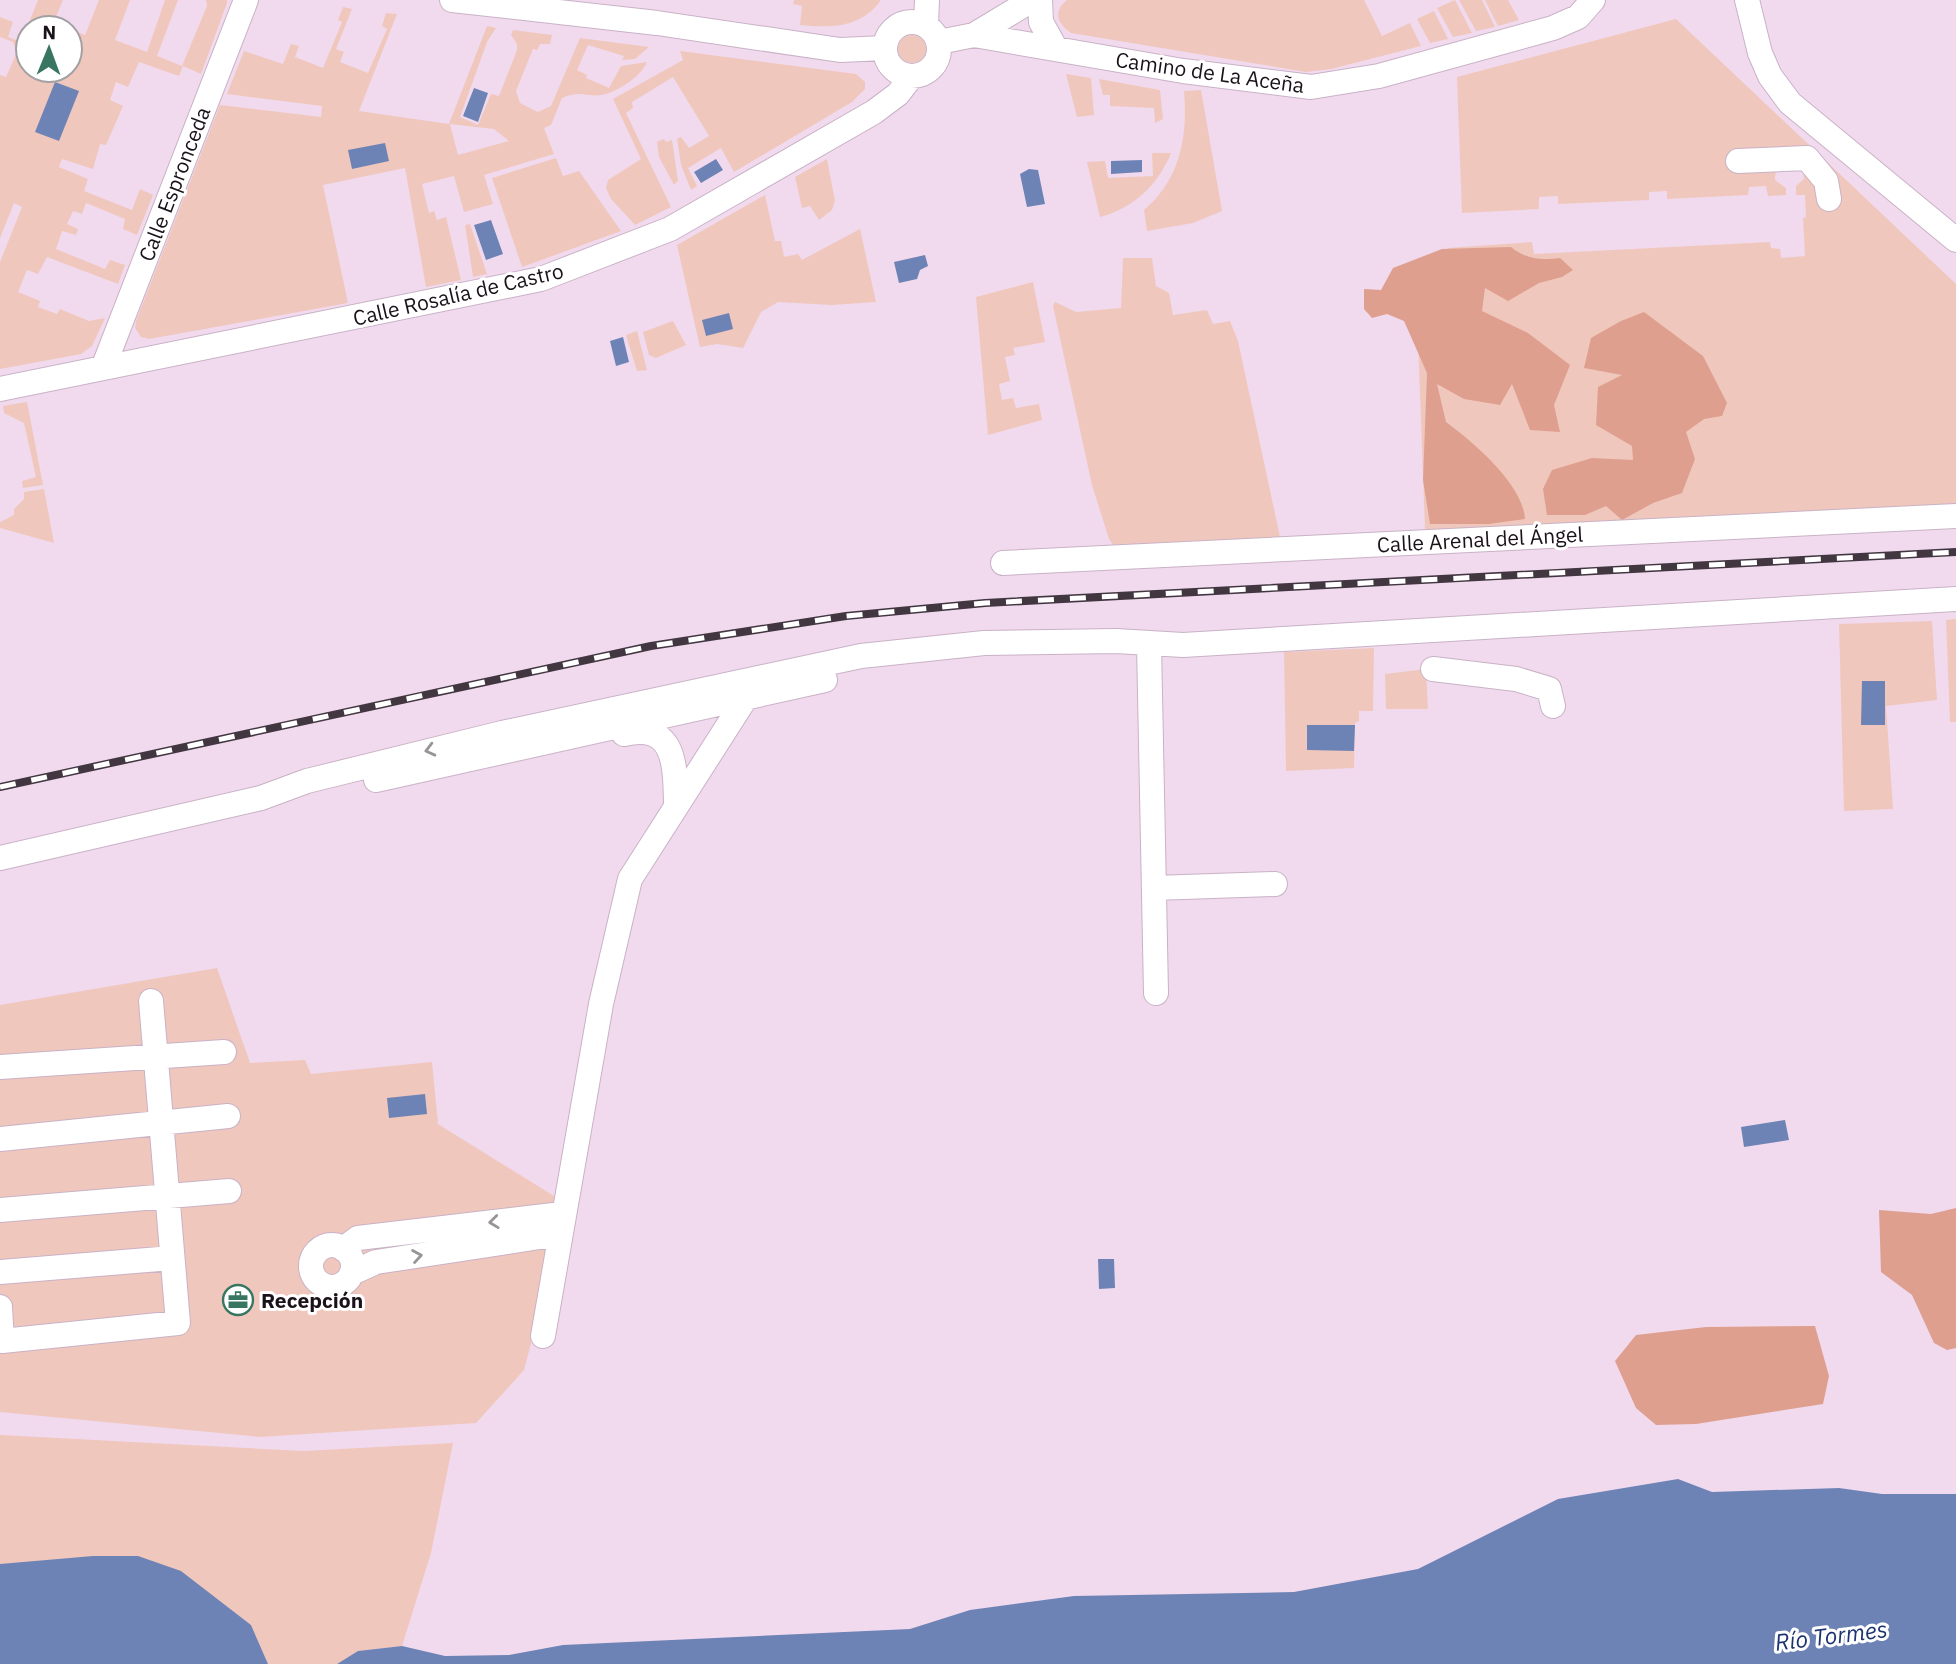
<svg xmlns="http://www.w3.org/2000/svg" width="1956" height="1664" font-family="'IBM Plex Sans',sans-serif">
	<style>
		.green { fill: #f0c7bd; fill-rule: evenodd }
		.forest { fill: #de9f8f }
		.water { fill: #6e83b5 }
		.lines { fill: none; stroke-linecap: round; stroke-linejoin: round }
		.minor-casing { stroke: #c9b2c6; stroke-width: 26 }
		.minor { stroke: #fff; stroke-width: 24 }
		.rail-casing { stroke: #423741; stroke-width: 8 }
		.rail { stroke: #fff; stroke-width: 5; stroke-dasharray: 16; stroke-linecap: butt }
		.oneway { stroke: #989498 }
		.labels { text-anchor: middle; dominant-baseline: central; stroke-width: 6; stroke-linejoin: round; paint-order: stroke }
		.street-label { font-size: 21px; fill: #1a1219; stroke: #fff }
		.poi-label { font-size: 21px; font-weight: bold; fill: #1a1219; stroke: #fff; text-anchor: start }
		.water-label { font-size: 23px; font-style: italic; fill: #1e3471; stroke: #fff }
	</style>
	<rect width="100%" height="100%" fill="#f1daee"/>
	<path class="green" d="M 38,0 L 63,0 L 52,26 L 56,28 L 28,28 L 28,70 L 70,70 L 73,30 L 85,35 L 99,0 L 130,0 L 115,40 L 147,52 L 165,0 L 178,0 L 157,56 L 182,66 L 207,6 L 206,0 L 227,0 L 227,3 L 201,74 L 183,66 L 179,76 L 139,62 L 128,87 L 116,82 L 110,100 L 123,106 L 106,145 L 100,144 L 93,169 L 62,159 L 59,167 L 88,179 L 84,191 L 132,210 L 140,189 L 153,195 L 137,235 L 123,229 L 125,219 L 86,203 L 82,214 L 73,211 L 67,224 L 78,229 L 76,235 L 62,231 L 56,249 L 105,269 L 110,260 L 125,265 L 118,284 L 47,257 L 38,274 L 27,270 L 18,292 L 40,301 L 38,307 L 57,314 L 60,309 L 89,321 L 105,318 L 92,346 L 81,354 L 0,369 L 0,262 L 22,207 L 14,203 L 0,238 L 0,75 L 6,77 L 17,52 L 13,42 L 0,37 L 0,17 L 13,22 L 8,37 L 21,42 Z
		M 794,0 L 881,0 C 861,28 832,28 800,25 L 802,6 L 793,4 Z
		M 1067,0 L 1364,0 L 1382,36 L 1410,23 L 1421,46 L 1331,69 L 1306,72 L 1071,33 C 1058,24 1052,12 1067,0 Z
		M 1455,0 L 1472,33 L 1453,37 L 1437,8 Z
		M 1459,0 L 1482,0 L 1495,27 L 1476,31 Z
		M 1485,0 L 1508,0 L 1519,20 L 1498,26 Z
		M 343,7 L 352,9 L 336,49 L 344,52 L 340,62 L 368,73 L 387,29 L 382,26 L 386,13 L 397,14 L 359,111 L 449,124 L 487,26 L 496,28 L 487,42 L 460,117 L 478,125 L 491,94 L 499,96 L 517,50 L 517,44 L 511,35 L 513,30 L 552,35 L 550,44 L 540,44 L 537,50 L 533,49 L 516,91 L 520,103 L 538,112 L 551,106 L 580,38 L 649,47 L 635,59 L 622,60 L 624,56 L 588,45 L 577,70 L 587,75 L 586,78 L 609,88 L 621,66 L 647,62 C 642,76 616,93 601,95 C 584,97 582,90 562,98 L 551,125 L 544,128 L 554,154 L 484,175 L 493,204 L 464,212 L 454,176 L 422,184 L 429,213 L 434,211 L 437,220 L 446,217 L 461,280 L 426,287 L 405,168 L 323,185 L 348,303 L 149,339 L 141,337 L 135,328 L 136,321 L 220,105 L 321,117 L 322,106 L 227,94 L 244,51 L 283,64 L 291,44 L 299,46 L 295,57 L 323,68 L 342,22 L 338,20 ZM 450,124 L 494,129 L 509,141 L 458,155 Z
		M 1434,11 L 1448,39 L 1430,43 L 1417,19 Z
		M 1676,19 L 1956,284 L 1956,505 L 1425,530 L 1416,285 L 1450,273 L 1448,248 L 1532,242 L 1534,254 L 1770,242 L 1771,248 L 1780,249 L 1781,258 L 1805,256 L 1803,218 L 1806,217 L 1805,195 L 1796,195 L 1796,186 L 1804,179 L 1803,168 L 1776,169 L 1775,180 L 1786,188 L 1786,195 L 1768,196 L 1766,186 L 1749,187 L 1748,195 L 1667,199 L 1667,191 L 1649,192 L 1649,200 L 1558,204 L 1558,196 L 1539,197 L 1539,209 L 1462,213 L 1457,77 Z
		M898 49a14 14 0 1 1 28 0a14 14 0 1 1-28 0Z
		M 680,51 L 856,74 L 865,82 L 865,89 L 852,102 L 734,172 L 721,148 L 688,168 L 697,186 L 691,190 L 681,165 L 677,139 L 681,137 L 689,148 L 709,136 L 673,77 L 632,102 L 633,108 L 626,113 L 671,207 L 635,225 L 611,199 L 606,188 L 608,180 L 641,159 L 613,99 L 683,60 Z
		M 1066,74 L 1091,78 L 1094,115 L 1077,117 Z
		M 1099,79 L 1160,90 L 1163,119 L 1155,123 L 1154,108 L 1110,106 L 1110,95 L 1103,95 Z
		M 1201,90 L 1222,211 L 1193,223 L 1147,231 L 1144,210 C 1180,180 1188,136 1184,91 Z
		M 664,139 L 666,142 L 672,140 L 678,181 L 674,185 L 659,157 L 657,142 Z
		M 1152,153 L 1171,153 C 1158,185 1134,208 1100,217 L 1087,162 L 1105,161 L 1108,178 L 1153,176 Z
		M 556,158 L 563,176 L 579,171 L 621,231 L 522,267 L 492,178 Z
		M 827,159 L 835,201 L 832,210 L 819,220 L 810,206 L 802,208 L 795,177 Z
		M 765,195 L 775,241 L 781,241 L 784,257 L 798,254 L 802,260 L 860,229 L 876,302 L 832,305 L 778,302 L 761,312 L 743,348 L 717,344 L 700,347 L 677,245 Z
		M 470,224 L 487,274 L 473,277 L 465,225 Z
		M 1123,258 L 1152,258 L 1156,286 L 1169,293 L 1173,315 L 1207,310 L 1213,324 L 1230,321 L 1238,341 L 1280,537 L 1113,545 L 1109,539 L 1092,485 L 1053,306 L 1055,302 L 1076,312 L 1121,308 Z
		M 1033,282 L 1045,342 L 1013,348 L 1015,355 L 1005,357 L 1010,381 L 999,384 L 1002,400 L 1013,398 L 1016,408 L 1039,404 L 1042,420 L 988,435 L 976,297 Z
		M 673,321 L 686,345 L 656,358 L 649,355 L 643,332 Z
		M 637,331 L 647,370 L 637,371 L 626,335 Z
		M 27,402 L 43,485 L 23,488 L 22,481 L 36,477 L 24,423 L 4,413 L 3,406 Z
		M 44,489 L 54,543 L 0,528 L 0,522 L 14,515 L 14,509 L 24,499 L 24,492 Z
		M 1956,619 L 1956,722 L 1950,722 L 1946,620 Z
		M 1932,621 L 1937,700 L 1886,706 L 1893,809 L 1844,811 L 1839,624 Z
		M 1374,648 L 1373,711 L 1359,711 L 1359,721 L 1355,723 L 1354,768 L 1286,771 L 1284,652 Z
		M 1426,669 L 1428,709 L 1386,709 L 1385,674 Z
		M 217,968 L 250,1063 L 305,1060 L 311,1074 L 432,1062 L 438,1124 L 562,1201 L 549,1275 L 524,1370 L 476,1423 L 260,1437 L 0,1412 L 0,1005 Z
		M 0,1435 L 303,1451 L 453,1443 L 431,1553 L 402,1646 L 359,1651 L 337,1664 L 268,1664 L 251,1625 L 219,1601 L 0,1564 Z"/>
	<path class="forest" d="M 1511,247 C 1527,260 1540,260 1560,258 L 1573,270 L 1562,277 L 1539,283 L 1508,301 L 1485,288 L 1482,311 L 1528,333 L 1570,365 L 1554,405 L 1560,432 L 1530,430 L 1512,384 L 1500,405 L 1464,399 L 1437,384 L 1446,422 C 1473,442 1523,484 1525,519 L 1489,524 L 1430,524 L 1423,480 L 1427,373 L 1404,321 L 1387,314 L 1372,318 L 1364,309 L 1364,289 L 1381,290 L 1393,268 L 1442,249 Z
		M 1644,312 L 1703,356 L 1727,403 L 1722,416 L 1704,419 L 1686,432 L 1695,459 L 1682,493 L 1653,503 L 1622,520 L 1606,506 L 1585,515 L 1547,515 L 1543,489 L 1552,470 L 1592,458 L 1633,460 L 1632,446 L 1596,425 L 1598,387 L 1622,375 L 1584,368 L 1591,338 L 1621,321 Z
		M 1956,1208 L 1956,1348 L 1947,1350 L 1934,1343 L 1912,1295 L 1881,1272 L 1879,1210 L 1931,1214 Z
		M 1815,1326 L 1829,1376 L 1823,1404 L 1696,1424 L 1656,1425 L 1636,1408 L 1615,1361 L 1636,1335 L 1706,1327 Z"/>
	<path class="water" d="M 55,82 L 79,91 L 59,141 L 35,132 Z
		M 474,88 L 488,93 L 478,122 L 463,116 Z
		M 385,143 L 389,161 L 352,169 L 348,150 Z
		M 716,159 L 723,170 L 701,183 L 694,172 Z
		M 1142,160 L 1142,172 L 1111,174 L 1111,161 Z
		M 1029,169 L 1038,170 L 1045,204 L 1027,207 L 1020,174 Z
		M 491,220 L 503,254 L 486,260 L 474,225 Z
		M 925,255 L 928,266 L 920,270 L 917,279 L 899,283 L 894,262 Z
		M 729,313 L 733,329 L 706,336 L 702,320 Z
		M 623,337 L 629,362 L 616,366 L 610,341 Z
		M 1862,681 L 1885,681 L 1885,725 L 1861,725 Z
		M 1307,725 L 1355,725 L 1354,751 L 1307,750 Z
		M 425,1094 L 427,1114 L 389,1118 L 387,1098 Z
		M 1785,1120 L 1789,1140 L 1744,1147 L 1741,1127 Z
		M 1098,1259 L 1114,1259 L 1115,1288 L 1099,1289 Z
		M 1678,1479 L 1712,1492 L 1839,1488 L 1882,1494 L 1956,1494 L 1956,1664 L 337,1664 L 358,1651 L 402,1646 L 445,1656 L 509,1655 L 563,1645 L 910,1629 L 970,1610 L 1074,1596 L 1294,1592 L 1418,1569 L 1558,1499 Z
		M 93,1556 L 138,1556 L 181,1571 L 251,1625 L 268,1664 L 0,1664 L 0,1564 Z"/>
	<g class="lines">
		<g class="minor-casing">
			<path id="minor" d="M 452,0 L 657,23 L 840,50 L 885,48
				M 1040,0 L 1041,22 L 1056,49
				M 1747,0 L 1760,53 L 1770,76 L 1790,103 L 1956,240
				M885 49a27 27 0 1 1 54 0a27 27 0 1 1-54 0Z
				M 926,25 L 927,0
				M 974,35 L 1032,0
				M 939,42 L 974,35 L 1183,71 L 1311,87 L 1379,76 L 1553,28 L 1578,17 L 1593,0
				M 1738,161 L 1807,158 L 1826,181 L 1829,199
				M 103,368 L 246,0
				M 0,389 L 541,279 L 670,229 L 874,112 L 898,94 L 911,77
				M 1003,563 L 1956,516
				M 1149,644 L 1156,993
				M 1433,669 L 1516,679 L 1549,689 L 1553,706
				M 624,734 C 676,722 675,766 676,803
				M 376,780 L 825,680
				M 0,858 L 261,798 L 307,781 L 502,733 L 861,656 L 984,643 L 1116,641 L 1183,645 L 1956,599
				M 1154,888 L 1275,884
				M 0,1067 L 224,1052
				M 0,1139 L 228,1116
				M 0,1210 L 229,1191
				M311 1266a21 21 0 1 1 42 0a21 21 0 1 1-42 0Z
				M 343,1249 L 358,1238 L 562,1214
				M 0,1272 L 172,1258
				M 352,1273 L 376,1262 L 559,1234
				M 0,1307 L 2,1341 L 178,1323 L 151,1001
				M 543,1336 L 601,1004 L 630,879 L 745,699"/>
		</g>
		<use href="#minor" class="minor"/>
		<g class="rail-casing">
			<path id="rail" d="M 0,787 L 651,646 L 846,616 L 985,603 L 1956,552"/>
		</g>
		<use href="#rail" class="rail"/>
	</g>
	<defs><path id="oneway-chevron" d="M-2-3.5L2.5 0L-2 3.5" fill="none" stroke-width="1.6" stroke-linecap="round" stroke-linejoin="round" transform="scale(1.75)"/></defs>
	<g class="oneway">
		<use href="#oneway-chevron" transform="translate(430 750) rotate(166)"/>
		<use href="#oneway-chevron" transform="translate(494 1222) rotate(173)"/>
		<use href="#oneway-chevron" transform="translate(417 1256) rotate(-9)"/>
	</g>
	<defs>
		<g id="office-ring" transform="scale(1.575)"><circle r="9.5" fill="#fff" stroke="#397662" stroke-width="1.5"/><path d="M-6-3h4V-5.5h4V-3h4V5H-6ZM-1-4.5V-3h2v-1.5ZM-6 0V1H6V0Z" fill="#397662"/></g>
	</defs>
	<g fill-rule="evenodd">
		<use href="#office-ring" x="238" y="1300"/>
	</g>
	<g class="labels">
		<g class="street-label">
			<text transform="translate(1210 72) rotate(8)">Camino de La Aceña</text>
			<text transform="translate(174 184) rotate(-69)">Calle Espronceda</text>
			<text transform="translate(458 294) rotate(-13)">Calle Rosalía de Castro</text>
			<text transform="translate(1480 539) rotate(-3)">Calle Arenal del Ángel</text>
		</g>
		<g class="poi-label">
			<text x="261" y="1300">Recepción</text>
		</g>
		<g class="water-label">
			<text transform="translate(1831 1635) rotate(-7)">Río Tormes</text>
		</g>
	</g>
	<g transform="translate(49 49) rotate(1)"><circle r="33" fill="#ffffff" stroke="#a3a0a3" stroke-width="2"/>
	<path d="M0-5L12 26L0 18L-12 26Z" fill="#397662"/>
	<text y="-10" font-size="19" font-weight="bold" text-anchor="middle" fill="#1a1219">N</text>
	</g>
</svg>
